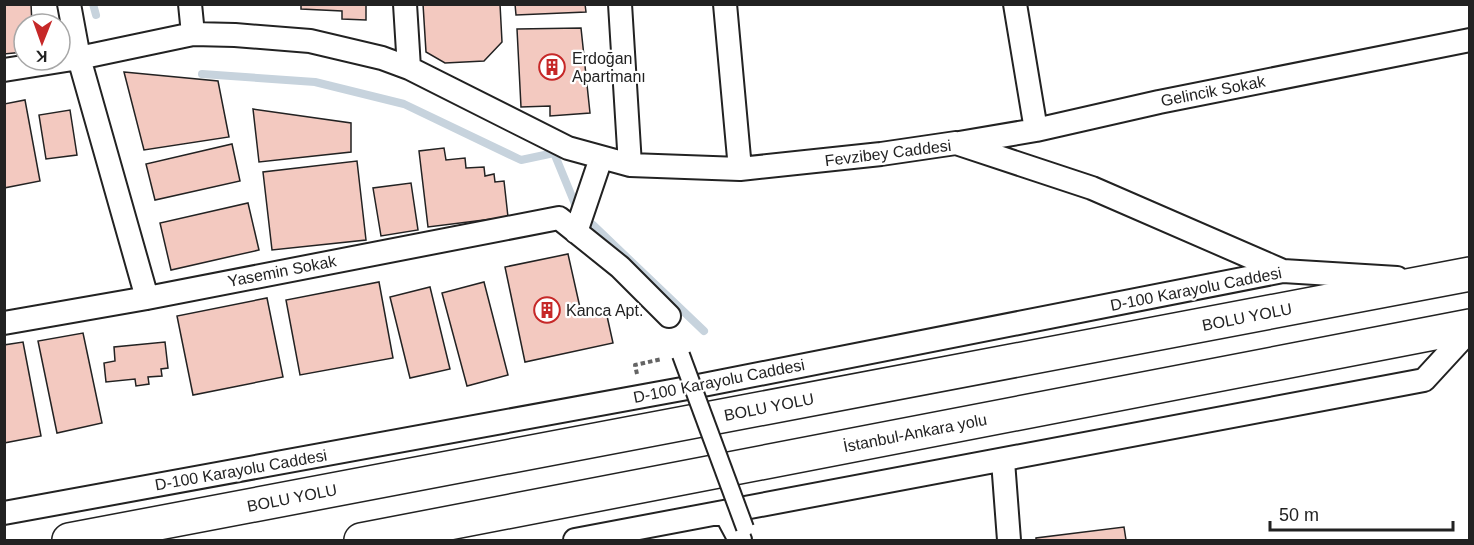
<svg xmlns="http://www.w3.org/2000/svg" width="1474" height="545" font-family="Helvetica,sans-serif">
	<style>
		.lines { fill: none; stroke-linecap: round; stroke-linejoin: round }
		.stream { stroke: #c7d3dd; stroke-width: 8 }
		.building { fill: #f3c9c0; stroke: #222; stroke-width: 1.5 }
		.minor-casing { stroke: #222; stroke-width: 26 }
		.trunk-casing { stroke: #222; stroke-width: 36 }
		.path { stroke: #646464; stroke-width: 4; stroke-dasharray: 4.5 3; stroke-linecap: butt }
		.minor { stroke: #fff; stroke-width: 22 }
		.trunk { stroke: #fff; stroke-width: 33 }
		.pedestrian-bridge-casing { stroke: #222; stroke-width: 20; stroke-linecap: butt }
		.pedestrian-bridge { stroke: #fff; stroke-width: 16 }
		.labels { text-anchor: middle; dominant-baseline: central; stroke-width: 4.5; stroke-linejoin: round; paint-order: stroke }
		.poi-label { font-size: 16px; fill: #222; stroke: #fff; text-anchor: start }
		.street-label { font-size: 16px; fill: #222; stroke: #fff }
	</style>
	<rect width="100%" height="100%" fill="#fff"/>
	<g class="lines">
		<path class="stream" d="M 93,4 L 96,15
			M 202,74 L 315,82 L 404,104 L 521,160 L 554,153 L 575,204
			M 593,225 L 704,331"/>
	</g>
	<path class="building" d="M 4,4 L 31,4 L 32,24 L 24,24 L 24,52 L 4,54 Z
		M 301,4 L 366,4 L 366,20 L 342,19 L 342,11 L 301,9 Z
		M 423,4 L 500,4 L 502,42 L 484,61 L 445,63 L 426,52 Z
		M 515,4 L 585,4 L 586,12 L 516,15 Z
		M 581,28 L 590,113 L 550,116 L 550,106 L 521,107 L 517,29 Z
		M 124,72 L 218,81 L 229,137 L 144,150 Z
		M 25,100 L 40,181 L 4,188 L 4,104 Z
		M 253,109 L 351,123 L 351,152 L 259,162 Z
		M 70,110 L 77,155 L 46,159 L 39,115 Z
		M 232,144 L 240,181 L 155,200 L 146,164 Z
		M 444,148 L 446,160 L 465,158 L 466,168 L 484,167 L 485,176 L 494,174 L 495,182 L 504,181 L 508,217 L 428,227 L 419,151 Z
		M 357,161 L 366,240 L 272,250 L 263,172 Z
		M 411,183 L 418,230 L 381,236 L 373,188 Z
		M 248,203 L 259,250 L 171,270 L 160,223 Z
		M 568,254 L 581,312 L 605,307 L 613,343 L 525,362 L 505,267 Z
		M 379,282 L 393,358 L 300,375 L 286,300 Z
		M 484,282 L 508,375 L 467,386 L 442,293 Z
		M 430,287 L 450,369 L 410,378 L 390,297 Z
		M 267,298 L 283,377 L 193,395 L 177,316 Z
		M 83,333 L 102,423 L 57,433 L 38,341 Z
		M 23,342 L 41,436 L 4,443 L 4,345 Z
		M 165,342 L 168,368 L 161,369 L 162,376 L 148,377 L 149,384 L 136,386 L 135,379 L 106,382 L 104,363 L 115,361 L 114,347 Z
		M 1124,527 L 1126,540 L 1036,540 L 1036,538 Z"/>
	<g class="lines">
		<g class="minor-casing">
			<path id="minor" d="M 69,4 L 79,58 L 147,298
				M 190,4 L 193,34
				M 405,4 L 409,68
				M 620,4 L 630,165 L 740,169 L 881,154 L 956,143 L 1092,188 L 1283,271
				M 725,4 L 740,169
				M 1015,4 L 1036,130
				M 4,70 L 79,58 L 193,34 L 235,35 L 310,41 L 382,58 L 409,68 L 568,148 L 630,165
				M 959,143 L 1036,130 L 1159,102 L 1470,40
				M 576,232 L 601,158
				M 4,323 L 147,298 L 559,218 L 620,267 L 669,316
				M 1003,461 L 1009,540
				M 725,512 L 740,540
				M 4,513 L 693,387 L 1283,271 L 1397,278
				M 575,540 L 1424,380 L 1470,330"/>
		</g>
		<g class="trunk-casing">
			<path id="trunk" d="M 69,540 L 1470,274
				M 361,540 L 1470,326"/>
		</g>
		<path class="path" d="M 637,374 L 635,365 L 662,359"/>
		<use href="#minor" class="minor"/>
		<use href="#trunk" class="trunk"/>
		<g class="pedestrian-bridge-casing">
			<path id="pedestrian-bridge" d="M 681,355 L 745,528"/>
		</g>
		<use href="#pedestrian-bridge" class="pedestrian-bridge"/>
	</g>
	<defs>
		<g id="building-ring" transform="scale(1.35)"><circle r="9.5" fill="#fff" stroke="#c62828" stroke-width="1.5"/><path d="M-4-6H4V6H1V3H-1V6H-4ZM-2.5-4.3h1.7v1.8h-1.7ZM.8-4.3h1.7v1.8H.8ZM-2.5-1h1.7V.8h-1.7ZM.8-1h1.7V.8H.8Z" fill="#c62828"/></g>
	</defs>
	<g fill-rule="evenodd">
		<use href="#building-ring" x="552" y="67"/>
		<use href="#building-ring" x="547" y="310"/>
	</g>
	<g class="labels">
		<g class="poi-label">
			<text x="572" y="58">Erdoğan<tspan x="572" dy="18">Apartmanı</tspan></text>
			<text x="566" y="310">Kanca Apt.</text>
		</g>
		<g class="street-label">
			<text transform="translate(1213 91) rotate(-11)">Gelincik Sokak</text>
			<text transform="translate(888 153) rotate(-7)">Fevzibey Caddesi</text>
			<text transform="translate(282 271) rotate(-11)">Yasemin Sokak</text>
			<text transform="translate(1196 289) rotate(-11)">D-100 Karayolu Caddesi</text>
			<text transform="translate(1247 317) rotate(-11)">BOLU YOLU</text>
			<text transform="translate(719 381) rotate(-11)">D-100 Karayolu Caddesi</text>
			<text transform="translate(769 407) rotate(-11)">BOLU YOLU</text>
			<text transform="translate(915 433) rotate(-11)">İstanbul-Ankara yolu</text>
			<text transform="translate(241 470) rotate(-10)">D-100 Karayolu Caddesi</text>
			<text transform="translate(292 498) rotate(-11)">BOLU YOLU</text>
		</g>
	</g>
	<rect width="1474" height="545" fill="none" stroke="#222222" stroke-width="12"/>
	<g transform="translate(42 42) rotate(181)"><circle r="28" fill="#ffffff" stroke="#a7a7a7" stroke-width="1.5"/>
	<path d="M0-4.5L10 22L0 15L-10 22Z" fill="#c62828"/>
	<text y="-9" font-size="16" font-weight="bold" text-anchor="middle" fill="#222222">K</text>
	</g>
	<path d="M1270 521v9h183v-9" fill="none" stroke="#222222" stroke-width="3"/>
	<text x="1279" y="521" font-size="18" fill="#222222" stroke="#ffffff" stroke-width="4.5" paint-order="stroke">50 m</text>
</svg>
